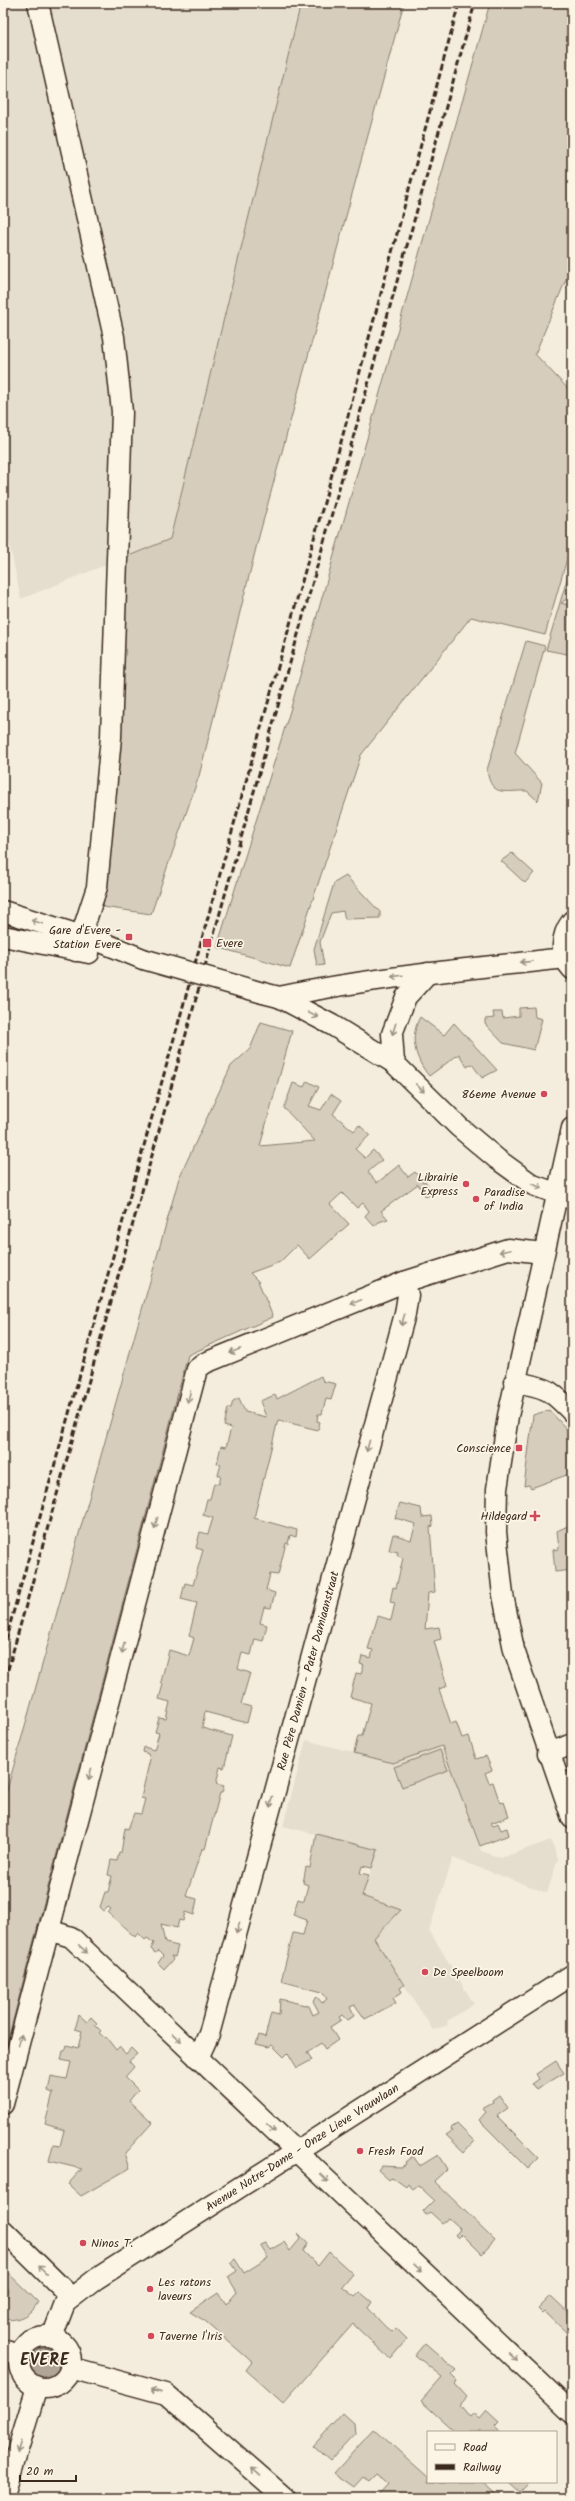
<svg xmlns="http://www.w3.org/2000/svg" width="575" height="2501" font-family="Kalam,sans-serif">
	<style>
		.built { fill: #e5ddce }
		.green { fill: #d6cdbd; stroke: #887c6e }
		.water { fill: #b0a596; stroke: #817466 }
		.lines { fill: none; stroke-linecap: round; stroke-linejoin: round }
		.minor-casing { stroke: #3b2a1e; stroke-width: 23 }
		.minor { stroke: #fcf5e5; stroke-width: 20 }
		.rail { stroke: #3b2a1e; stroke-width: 3; stroke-dasharray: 6 3; stroke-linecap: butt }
		.minor-bridge-casing { stroke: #3b2a1e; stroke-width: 23; stroke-linecap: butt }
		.minor-bridge { stroke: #fcf5e5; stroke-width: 20 }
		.oneway { stroke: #9c9082 }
		.poi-dot { fill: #d1495b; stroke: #fcf5e5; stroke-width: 1.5 }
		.labels { text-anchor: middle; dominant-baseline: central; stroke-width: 3.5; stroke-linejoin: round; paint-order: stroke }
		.poi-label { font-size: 12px; fill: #3b2a1e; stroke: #fcf5e5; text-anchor: start }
		.street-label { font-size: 12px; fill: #3b2a1e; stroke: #fcf5e5 }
		.district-label { font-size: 16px; font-weight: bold; letter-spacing: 1px; fill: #3b2a1e; stroke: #fcf5e5 }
	</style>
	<rect width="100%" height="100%" fill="#f4eddd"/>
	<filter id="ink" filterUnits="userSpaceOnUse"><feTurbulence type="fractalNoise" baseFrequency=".025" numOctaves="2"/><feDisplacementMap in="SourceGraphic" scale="8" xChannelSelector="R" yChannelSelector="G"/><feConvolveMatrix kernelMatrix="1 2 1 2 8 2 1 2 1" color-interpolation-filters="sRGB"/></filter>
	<g filter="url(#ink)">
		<path class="built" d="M 3,3 L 301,3 L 170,539 L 21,599 L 3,514 Z
			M 306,1740 L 393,1763 L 442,1746 L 481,1851 L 501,1858 L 551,1840 L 558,1859 L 547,1893 L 453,1858 L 429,1930 L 474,2004 L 447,2021 L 448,2025 L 433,2030 L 374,1938 L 401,1910 L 362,1896 L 378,1850 L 283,1826 Z"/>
		<path class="green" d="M 301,3 L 404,3 L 258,540 L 199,776 L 151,914 L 103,907 L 114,562 L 170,539 Z
			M 490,3 L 572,3 L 572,265 L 535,354 L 572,393 L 572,541 L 545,635 L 471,617 L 361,755 L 290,968 L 217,947 L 290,711 Z
			M 572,562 L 572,595 L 561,603 L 572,606 L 572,655 L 546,650 Z
			M 526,641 L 545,646 L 515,753 L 542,783 L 538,801 L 527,791 C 507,790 491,799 487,770 Z
			M 512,853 L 534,873 L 525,883 L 501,861 Z
			M 346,876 L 380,912 L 380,918 L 345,919 L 343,911 L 331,913 L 320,942 L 324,965 L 317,966 L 314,949 L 334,883 Z
			M 534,1007 L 535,1017 L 542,1019 L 534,1050 L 503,1043 L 485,1024 L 485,1019 L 494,1018 L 493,1012 L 502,1012 L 503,1018 L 519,1016 L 519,1008 Z
			M 420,1017 L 444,1035 L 454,1023 L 497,1070 L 482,1078 L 472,1064 L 467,1067 L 459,1054 L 429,1076 C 415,1059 409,1037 420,1017 Z
			M 261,1022 L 292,1031 L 260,1146 L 315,1141 L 284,1108 L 293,1083 L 304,1087 L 307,1081 L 319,1087 L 309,1106 L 321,1110 L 331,1094 L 341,1101 L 333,1114 L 354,1131 L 359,1125 L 370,1135 L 355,1149 L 365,1158 L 373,1150 L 382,1160 L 368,1172 L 377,1183 L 399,1165 L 408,1177 L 415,1172 L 423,1182 L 425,1181 L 433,1193 L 426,1197 L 418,1184 L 381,1211 L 388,1219 L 379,1222 L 374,1226 L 365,1216 L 369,1211 L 363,1203 L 357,1208 L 342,1193 L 330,1204 L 349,1224 L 310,1259 L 297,1245 L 280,1262 L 250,1273 L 258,1281 L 273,1317 L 188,1355 L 3,2058 L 3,1804 L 179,1178 L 231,1066 L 250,1049 Z
			M 321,1376 L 323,1381 L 336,1384 L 331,1400 L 326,1399 L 322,1414 L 318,1414 L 317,1421 L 320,1422 L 318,1430 L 278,1420 L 254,1518 L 297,1530 L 296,1537 L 290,1535 L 288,1544 L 286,1543 L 278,1575 L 270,1574 L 266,1590 L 275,1593 L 271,1608 L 264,1607 L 260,1623 L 267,1625 L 263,1641 L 255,1639 L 251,1655 L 242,1653 L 238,1669 L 250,1673 L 241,1704 L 251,1707 L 247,1723 L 205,1712 L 202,1728 L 232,1736 L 224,1768 L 220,1767 L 216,1784 L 224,1786 L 222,1793 L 220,1793 L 205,1849 L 202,1849 L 186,1896 L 197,1899 L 194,1915 L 185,1912 L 183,1921 L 179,1920 L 177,1928 L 161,1924 L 165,1943 L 178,1946 L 175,1957 L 171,1956 L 173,1959 L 164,1969 L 158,1963 L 163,1956 L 158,1951 L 155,1953 L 151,1949 L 154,1943 L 147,1938 L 145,1940 L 138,1933 L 135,1937 L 108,1913 L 111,1909 L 108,1907 L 104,1911 L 100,1907 L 105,1892 L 108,1892 L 112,1876 L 108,1875 L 111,1860 L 117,1861 L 119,1853 L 121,1853 L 125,1828 L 128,1829 L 134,1813 L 141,1814 L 145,1799 L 141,1798 L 150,1759 L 148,1754 L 143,1752 L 144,1747 L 154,1750 L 159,1733 L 155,1732 L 159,1718 L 166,1719 L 170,1702 L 159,1699 L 163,1684 L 161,1682 L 169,1650 L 189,1656 L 194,1638 L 189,1636 L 197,1603 L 181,1599 L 185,1583 L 193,1585 L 203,1550 L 196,1548 L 200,1532 L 208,1534 L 213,1518 L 203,1515 L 207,1499 L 210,1499 L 214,1483 L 219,1484 L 221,1476 L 218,1475 L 221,1464 L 217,1463 L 221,1446 L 226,1447 L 231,1428 L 224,1426 L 228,1408 L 231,1408 L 233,1401 L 239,1398 L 245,1412 L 266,1417 L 260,1401 L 275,1395 L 277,1399 Z
			M 549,1410 L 572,1435 L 572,1473 L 531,1488 L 529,1485 L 524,1486 L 533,1415 Z
			M 400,1503 L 421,1508 L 422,1517 L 432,1516 L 433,1526 L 430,1527 L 435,1592 L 428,1593 L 425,1629 L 439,1627 L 441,1639 L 434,1641 L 447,1686 L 439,1689 L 451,1724 L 456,1722 L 462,1738 L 469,1736 L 476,1759 L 486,1756 L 492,1770 L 485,1773 L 489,1783 L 493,1782 L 500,1803 L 504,1802 L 509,1816 L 491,1823 L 493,1826 L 498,1823 L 501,1830 L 507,1828 L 509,1835 L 480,1846 L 442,1746 L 393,1763 L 354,1753 L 358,1736 L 362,1736 L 371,1703 L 350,1697 L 356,1673 L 361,1674 L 364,1665 L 360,1664 L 362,1656 L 371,1658 L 373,1650 L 368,1649 L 378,1616 L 391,1620 L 395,1603 L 390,1602 L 393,1587 L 396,1588 L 403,1558 L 397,1555 L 398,1552 L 389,1550 L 393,1534 L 411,1540 L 416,1524 L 395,1518 Z
			M 572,1524 L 572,1570 L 555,1572 L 553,1550 L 559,1549 L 557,1531 Z
			M 440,1750 L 448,1770 L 402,1787 L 394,1767 Z
			M 316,1834 L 378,1850 L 372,1868 L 362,1866 L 360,1873 L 369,1875 L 362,1896 L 401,1910 L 374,1938 L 404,1985 L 400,1988 L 402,1992 L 393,1998 L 396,2003 L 365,2019 L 355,2005 L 350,2007 L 354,2016 L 347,2020 L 342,2015 L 339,2017 L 341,2020 L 330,2027 L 338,2040 L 325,2049 L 321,2043 L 307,2052 L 312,2060 L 297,2068 L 288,2053 L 284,2057 L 272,2045 L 269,2047 L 256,2044 L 259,2035 L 265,2037 L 271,2013 L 279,2015 L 280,1999 L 309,2006 L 313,2015 L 319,2012 L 313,2001 L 317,1997 L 322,2003 L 327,1999 L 322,1992 L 281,1981 L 293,1933 L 303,1935 L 307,1920 L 293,1915 L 298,1899 L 304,1901 L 308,1885 L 303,1883 L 306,1867 L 310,1868 Z
			M 79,2015 L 87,2022 L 91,2017 L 97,2023 L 95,2025 L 101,2031 L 99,2033 L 105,2038 L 106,2037 L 116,2050 L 119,2047 L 126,2054 L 131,2048 L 137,2054 L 129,2061 L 134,2067 L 125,2077 L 138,2090 L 129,2101 L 152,2123 L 125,2153 L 130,2168 L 81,2196 L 68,2184 L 82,2169 L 49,2161 L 53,2145 L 60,2146 L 64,2130 L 45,2124 L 53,2093 L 48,2091 L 51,2076 L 67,2079 L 71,2062 L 61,2060 L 63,2051 L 65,2051 L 67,2045 L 78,2048 L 82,2031 L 75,2029 Z
			M 556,2061 L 564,2073 L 536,2090 L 532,2084 L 539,2079 L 536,2074 Z
			M 499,2095 L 508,2108 L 497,2116 L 539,2158 L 528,2169 L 479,2120 L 486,2112 L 482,2108 L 493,2102 L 492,2100 Z
			M 457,2124 L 474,2141 L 464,2152 L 446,2135 L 452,2131 L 451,2128 Z
			M 438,2155 L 447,2169 L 434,2181 L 495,2240 L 482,2254 L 462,2234 L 458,2238 L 455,2235 L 460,2228 L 449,2218 L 442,2223 L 430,2212 L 426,2215 L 423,2211 L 434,2200 L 418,2185 L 413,2189 L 408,2184 L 406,2187 L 392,2177 L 389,2180 L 378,2170 L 381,2166 L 401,2167 L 406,2164 L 405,2162 L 413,2156 L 420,2166 Z
			M 298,2233 L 308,2244 L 303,2251 L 318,2266 L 329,2252 L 353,2274 L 342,2287 L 355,2297 L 360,2292 L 372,2302 L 368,2308 C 377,2317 382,2325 392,2332 L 396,2328 L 407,2339 L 390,2359 L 353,2324 L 283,2403 L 246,2370 L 252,2362 L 205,2321 L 190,2312 L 218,2293 L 226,2305 L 237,2292 L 228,2277 L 237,2271 L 231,2262 L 235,2259 L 244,2273 L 268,2258 L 260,2245 L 265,2243 L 270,2250 L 284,2242 L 290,2251 L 301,2238 Z
			M 3,2268 L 38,2302 C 31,2315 17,2322 3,2319 L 3,2298 L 8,2296 L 9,2290 L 3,2282 Z
			M 551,2296 L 572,2316 L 572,2343 L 568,2339 L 570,2336 L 544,2311 L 542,2313 L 538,2309 Z
			M 425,2343 L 456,2370 L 451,2375 L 457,2381 L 455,2384 L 467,2397 L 460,2405 L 470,2417 L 474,2413 L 479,2418 L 486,2410 L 499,2422 L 495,2426 L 501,2432 L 455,2432 L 421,2401 L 442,2377 L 415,2355 Z
			M 343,2413 L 354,2423 L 355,2434 L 330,2461 L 313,2446 Z
			M 374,2429 L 428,2477 L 428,2482 L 482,2482 L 500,2498 L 382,2498 L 379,2495 L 388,2485 L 375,2474 L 368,2481 L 363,2477 L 354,2487 L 334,2473 Z
			M 510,2482 L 531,2482 L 521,2492 Z"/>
		<path class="water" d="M30 2363a15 15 0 1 1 30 0a15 15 0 1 1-30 0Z"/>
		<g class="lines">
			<g class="minor-casing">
				<g id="minor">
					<path d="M 38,3 L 114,337 L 122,412 L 111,737 L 97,887 L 76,951"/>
					<path d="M 3,911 L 101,942 L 143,959"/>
					<path d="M 572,921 C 561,935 559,955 572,969"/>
					<path d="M 3,936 L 89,953"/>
					<path d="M 263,993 L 279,997 L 332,1025 L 394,1063 L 459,1127 L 497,1159 L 533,1185 L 572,1199"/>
					<path d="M 279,997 C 374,977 469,969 565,958"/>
					<path d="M 394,1063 L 392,1034 L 406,997 L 428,973"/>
					<path d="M 572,1128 L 508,1416 L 497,1489 L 496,1532 L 503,1595 L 514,1650 L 572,1818"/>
					<path d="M 514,1382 C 546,1387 550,1389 572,1412"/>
					<path d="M 548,1754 L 572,1744"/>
					<path d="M 49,1930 L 71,1937 L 572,2413"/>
					<path id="s1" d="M 198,2058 L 209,2034 L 405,1314 L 408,1295 L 404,1282"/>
					<path d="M 3,2104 L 197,1369 L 205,1363 L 404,1282 L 508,1249 L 543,1253"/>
					<path d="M 3,2230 L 71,2297"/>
					<circle cx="45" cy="2362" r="26"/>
					<path id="s2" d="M 52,2337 L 65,2303 L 96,2279 L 572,1975"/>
					<path d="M 3,2350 L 20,2355"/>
					<path d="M 70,2368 L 166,2394 L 285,2498"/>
					<path d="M 3,2498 L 37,2387"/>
				</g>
			</g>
			<use href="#minor" class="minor"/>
			<path class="rail" d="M 3,1649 L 341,442 L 459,3
				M 3,1687 L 475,3"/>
			<g class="minor-bridge-casing">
				<path id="minor-bridge" d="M 143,959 L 263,993"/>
			</g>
			<use href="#minor-bridge" class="minor-bridge"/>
		</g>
		<defs><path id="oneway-shaft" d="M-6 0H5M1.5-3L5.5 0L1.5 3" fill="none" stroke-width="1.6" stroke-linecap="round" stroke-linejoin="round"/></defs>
		<g class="oneway">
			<use href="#oneway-shaft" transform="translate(37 922) rotate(-162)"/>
			<use href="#oneway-shaft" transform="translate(526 962) rotate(173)"/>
			<use href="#oneway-shaft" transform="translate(397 976) rotate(173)"/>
			<use href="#oneway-shaft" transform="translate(313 1015) rotate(28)"/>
			<use href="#oneway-shaft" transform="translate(394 1029) rotate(107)"/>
			<use href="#oneway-shaft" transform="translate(420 1088) rotate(44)"/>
			<use href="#oneway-shaft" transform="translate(537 1186) rotate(24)"/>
			<use href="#oneway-shaft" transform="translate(505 1251) rotate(168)"/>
			<use href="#oneway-shaft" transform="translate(356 1302) rotate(158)"/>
			<use href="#oneway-shaft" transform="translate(403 1320) rotate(105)"/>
			<use href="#oneway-shaft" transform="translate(235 1351) rotate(158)"/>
			<use href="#oneway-shaft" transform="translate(189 1397) rotate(103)"/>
			<use href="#oneway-shaft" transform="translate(368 1446) rotate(105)"/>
			<use href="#oneway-shaft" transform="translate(156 1523) rotate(105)"/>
			<use href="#oneway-shaft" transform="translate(123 1648) rotate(105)"/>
			<use href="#oneway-shaft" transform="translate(90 1774) rotate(105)"/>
			<use href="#oneway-shaft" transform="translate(271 1802) rotate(105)"/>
			<use href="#oneway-shaft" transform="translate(238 1928) rotate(105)"/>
			<use href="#oneway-shaft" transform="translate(83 1949) rotate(43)"/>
			<use href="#oneway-shaft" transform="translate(177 2038) rotate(43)"/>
			<use href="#oneway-shaft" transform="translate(20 2040) rotate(-75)"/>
			<use href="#oneway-shaft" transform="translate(271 2128) rotate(44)"/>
			<use href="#oneway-shaft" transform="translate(324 2178) rotate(43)"/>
			<use href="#oneway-shaft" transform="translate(418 2268) rotate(43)"/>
			<use href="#oneway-shaft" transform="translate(43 2270) rotate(-136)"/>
			<use href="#oneway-shaft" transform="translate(513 2357) rotate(43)"/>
			<use href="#oneway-shaft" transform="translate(156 2391) rotate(-164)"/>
			<use href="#oneway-shaft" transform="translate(19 2447) rotate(107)"/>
			<use href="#oneway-shaft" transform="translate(256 2472) rotate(-139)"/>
		</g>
	</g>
	<g class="poi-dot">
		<rect x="125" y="933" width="8" height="8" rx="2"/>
		<rect x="202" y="938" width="10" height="10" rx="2"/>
		<circle cx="544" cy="1094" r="4"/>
		<circle cx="466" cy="1184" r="4"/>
		<circle cx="476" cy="1199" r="4"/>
		<rect x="515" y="1444" width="8" height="8" rx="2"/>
		<path d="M533 1510h4v4h4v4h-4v4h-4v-4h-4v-4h4z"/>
		<circle cx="425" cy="1972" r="4"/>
		<circle cx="360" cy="2151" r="4"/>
		<circle cx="83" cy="2243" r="4"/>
		<circle cx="150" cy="2289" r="4"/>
		<circle cx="151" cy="2336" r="4"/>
	</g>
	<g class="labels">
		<g class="poi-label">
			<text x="121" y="930" text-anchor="end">Gare d'Evere -<tspan x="121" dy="14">Station Evere</tspan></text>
			<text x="216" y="943">Evere</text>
			<text x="536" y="1094" text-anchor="end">86eme Avenue</text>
			<text x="458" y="1177" text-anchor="end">Librairie<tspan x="458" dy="14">Express</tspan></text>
			<text x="484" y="1192">Paradise<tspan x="484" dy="14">of India</tspan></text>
			<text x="511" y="1448" text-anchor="end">Conscience</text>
			<text x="527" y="1516" text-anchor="end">Hildegard</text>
			<text x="433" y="1972">De Speelboom</text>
			<text x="368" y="2151">Fresh Food</text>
			<text x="91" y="2243">Ninos T.</text>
			<text x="158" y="2282">Les ratons<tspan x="158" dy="14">laveurs</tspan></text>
			<text x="159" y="2336">Taverne l'Iris</text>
		</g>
		<g class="street-label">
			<text stroke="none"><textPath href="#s1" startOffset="403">Rue Père Damien - Pater Damiaanstraat</textPath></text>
			<text stroke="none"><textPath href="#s2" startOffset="320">Avenue Notre-Dame - Onze Lieve Vrouwlaan</textPath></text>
		</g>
		<g class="district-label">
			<text x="45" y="2360">EVERE</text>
		</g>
	</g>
	<rect width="575" height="2501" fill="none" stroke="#fcf5e5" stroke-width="16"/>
	<rect x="8" y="8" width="559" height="2485" fill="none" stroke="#3b2a1e" stroke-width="1.5" filter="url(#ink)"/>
	<rect x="427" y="2431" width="130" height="52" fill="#fcf5e5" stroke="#afa495"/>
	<rect x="435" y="2444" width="20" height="6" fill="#fcf5e5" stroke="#afa495"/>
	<text x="463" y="2451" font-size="12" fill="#3b2a1e">Road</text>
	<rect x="435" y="2464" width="20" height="6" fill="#3b2a1e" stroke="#afa495"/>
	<text x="463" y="2471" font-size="12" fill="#3b2a1e">Railway</text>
	<path d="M20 2475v6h56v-6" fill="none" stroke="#3b2a1e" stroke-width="2"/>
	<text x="26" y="2475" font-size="12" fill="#3b2a1e" stroke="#fcf5e5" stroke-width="3" paint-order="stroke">20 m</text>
</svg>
